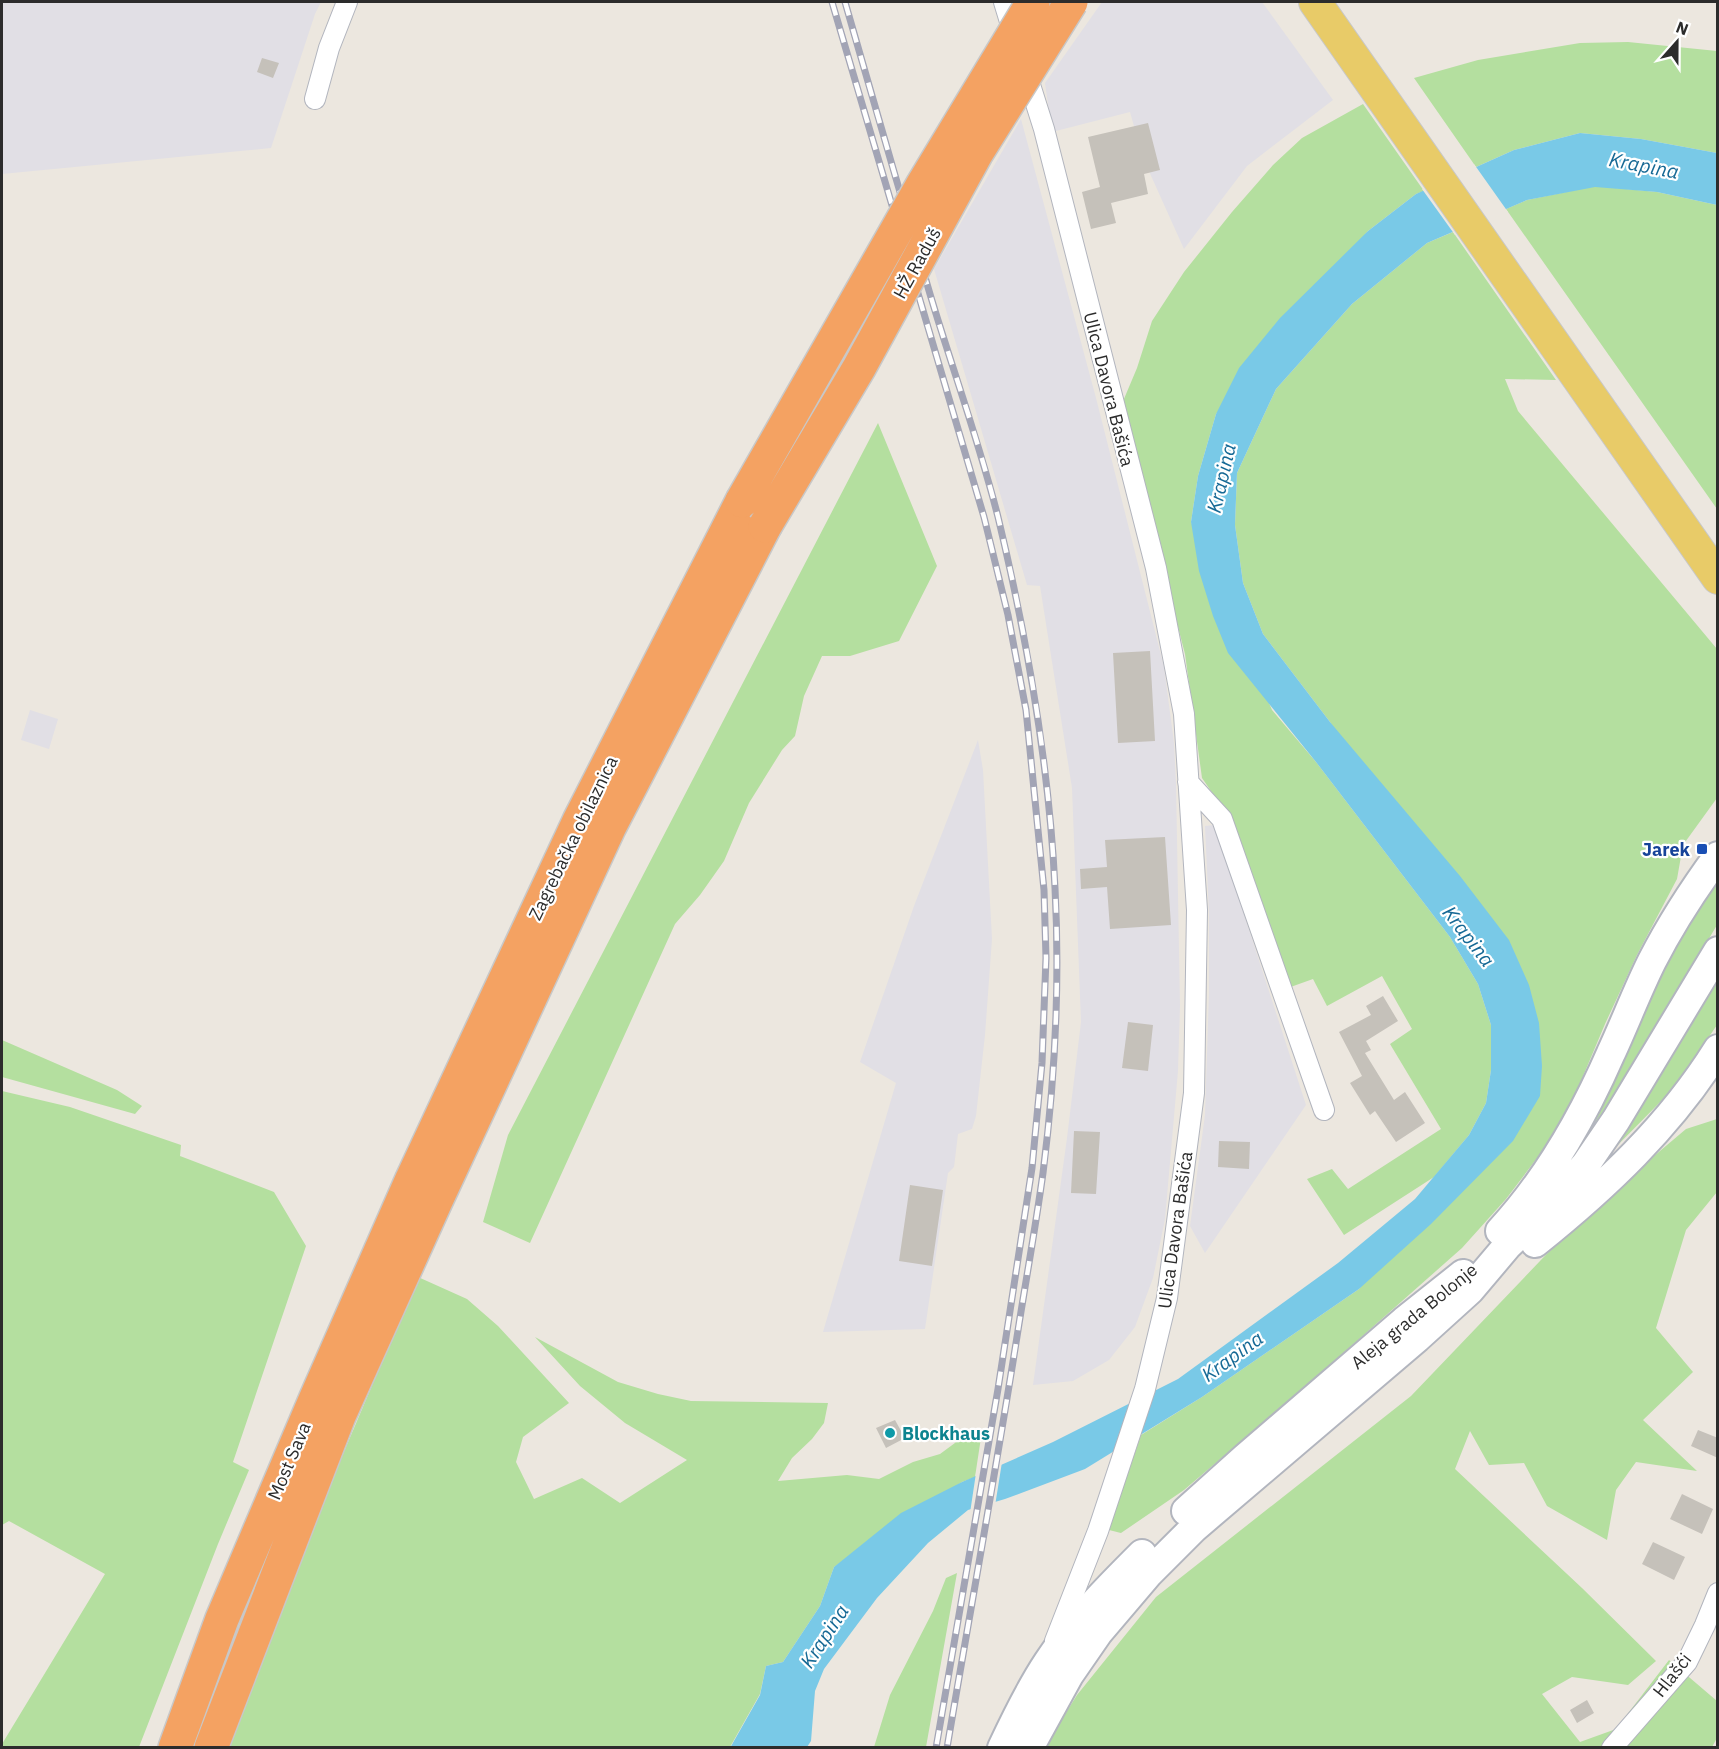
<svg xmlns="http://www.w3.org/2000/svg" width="1719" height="1749" font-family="'IBM Plex Sans',sans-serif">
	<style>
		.industrial { fill: #e1dfe5 }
		.green { fill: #b4df9f }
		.water { fill: #79c9e7 }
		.pier { fill: #ece7df }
		.building { fill: #c5c1ba }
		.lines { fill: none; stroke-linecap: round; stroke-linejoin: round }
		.street-casing { stroke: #b2b5be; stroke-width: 22 }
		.secondary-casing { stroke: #b2b5be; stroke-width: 32 }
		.primary-casing { stroke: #c8c8c8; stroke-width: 34 }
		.highway-casing { stroke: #c8c8c8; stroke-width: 36 }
		.street { stroke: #fff; stroke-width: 20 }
		.secondary { stroke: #fff; stroke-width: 28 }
		.primary { stroke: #e8cb68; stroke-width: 32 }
		.highway { stroke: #f4a262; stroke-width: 33 }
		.rail-casing { stroke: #a2a4b5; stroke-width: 7 }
		.rail { stroke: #fff; stroke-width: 4.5; stroke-dasharray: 14; stroke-linecap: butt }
		.highway-bridge-casing { stroke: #c8c8c8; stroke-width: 36; stroke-linecap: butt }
		.highway-bridge { stroke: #f4a262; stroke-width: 33 }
		.transit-dot { fill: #1a4fb4; stroke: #fff; stroke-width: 2 }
		.culture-dot { fill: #0f9aa8; stroke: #fff; stroke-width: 2 }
		.labels { text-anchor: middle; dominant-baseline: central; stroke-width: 4.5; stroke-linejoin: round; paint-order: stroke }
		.street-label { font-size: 18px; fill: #2c2c2c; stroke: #fff }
		.transit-label { font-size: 18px; font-weight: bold; fill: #164399; stroke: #fff; text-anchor: end }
		.culture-label { font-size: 18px; font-weight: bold; fill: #0d838f; stroke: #fff; text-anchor: start }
		.water-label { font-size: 20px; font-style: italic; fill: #166995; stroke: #fff }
	</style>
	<rect width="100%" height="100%" fill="#ece7df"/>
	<path class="industrial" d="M 2,2 L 321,2 L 315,14 L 271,148 L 2,174 Z
		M 1102,2 L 1262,2 L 1333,100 L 1247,166 L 1184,249 L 1143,158 L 1130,112 L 1052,132 L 1045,83 Z
		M 1021,119 L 1096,398 L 1164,667 L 1174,743 L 1176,783 L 1180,1006 L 1178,1071 L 1165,1219 L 1153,1278 L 1135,1327 L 1109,1360 L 1073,1381 L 1033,1385 L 1067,1138 L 1081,1022 L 1072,788 L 1040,586 L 1027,585 L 934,269 Z
		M 30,710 L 58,719 L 49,749 L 21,740 Z
		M 978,740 L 983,770 L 992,939 L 985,1035 L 976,1116 L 972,1129 L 958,1134 L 954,1167 L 948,1173 L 925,1329 L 823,1332 L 896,1083 L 860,1062 L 914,906 Z
		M 1215,825 L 1306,1105 L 1205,1253 L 1190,1226 L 1205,1115 L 1209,993 L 1209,914 L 1205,826 Z"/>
	<path class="green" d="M 1628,42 L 1717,51 L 1717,153 L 1641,139 L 1580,133 L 1514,150 L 1476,167 L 1414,78 L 1478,60 L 1580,43 Z
		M 1363,104 L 1424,191 L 1416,194 L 1368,231 L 1216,414 L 1198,476 L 1191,522 L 1272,710 L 1316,762 L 1450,937 L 1478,984 L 1491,1025 L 1491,1070 L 1486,1103 L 1469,1135 L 1434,1177 L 1344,1235 L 1307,1179 L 1332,1169 L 1348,1189 L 1441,1129 L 1390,1044 L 1412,1029 L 1382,976 L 1327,1006 L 1313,979 L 1285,989 L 1229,811 L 1222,807 L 1202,778 L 1185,654 L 1121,406 L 1137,368 L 1152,321 L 1184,272 L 1232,212 L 1273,165 L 1302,138 Z
		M 1595,186 L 1657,192 L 1717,205 L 1717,509 L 1506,209 L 1527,200 Z
		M 1453,232 L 1556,380 L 1505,379 L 1518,411 L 1717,649 L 1717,798 L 1683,845 L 1677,879 L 1637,955 L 1605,1024 L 1573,1100 L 1550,1141 L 1506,1199 L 1462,1248 L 1306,1386 L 1184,1490 L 1121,1533 L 1109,1530 L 1141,1435 L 1202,1397 L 1359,1289 L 1542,1066 L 1330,722 L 1263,634 L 1243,583 L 1235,525 L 1237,473 L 1276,389 L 1352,304 L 1427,243 Z
		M 878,423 L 937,566 L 899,641 L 850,656 L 822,656 L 804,696 L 795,736 L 782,750 L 749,803 L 724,861 L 700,895 L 675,924 L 530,1243 L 483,1222 L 508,1135 Z
		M 1717,873 L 1717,925 L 1611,1104 L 1584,1145 L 1608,1095 L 1653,985 Z
		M 1717,973 L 1717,1025 L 1674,1088 L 1603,1160 Z
		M 2,1040 L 117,1090 L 142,1106 L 135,1114 L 2,1077 Z
		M 2,1091 L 70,1107 L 181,1145 L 180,1156 L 274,1192 L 306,1246 L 233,1462 L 249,1470 L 218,1544 L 139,1747 L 2,1747 L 2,1744 L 105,1574 L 9,1521 L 2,1525 Z
		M 1717,1119 L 1717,1192 L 1686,1230 L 1656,1328 L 1693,1372 L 1643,1420 L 1697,1471 L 1636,1462 L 1616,1490 L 1607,1540 L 1547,1506 L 1524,1463 L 1489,1465 L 1470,1431 L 1455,1469 L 1582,1588 L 1656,1661 L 1628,1685 L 1572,1677 L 1542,1694 L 1580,1742 L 1616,1729 L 1669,1660 L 1717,1701 L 1717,1738 L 1712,1747 L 1047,1748 L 1054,1732 L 1077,1695 L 1156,1597 L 1411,1396 L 1583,1216 L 1686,1129 Z
		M 418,1277 L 467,1299 L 498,1326 L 569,1403 L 523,1437 L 516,1462 L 534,1499 L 582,1478 L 620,1503 L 687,1460 L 625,1423 L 580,1386 L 535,1337 L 618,1382 L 658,1394 L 691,1401 L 828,1403 L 824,1423 L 812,1439 L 792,1458 L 778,1481 L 847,1475 L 879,1479 L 913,1462 L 940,1454 L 974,1429 L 982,1431 L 975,1477 L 962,1482 L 834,1567 L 820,1606 L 783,1662 L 766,1666 L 760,1694 L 730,1747 L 227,1748 L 307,1539 Z
		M 957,1573 L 926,1747 L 874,1747 L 890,1695 L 933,1611 L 946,1578 Z"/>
	<path class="water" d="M 1580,133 L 1641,139 L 1717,153 L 1717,205 L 1657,192 L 1595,187 L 1527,200 L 1427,243 L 1352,304 L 1276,389 L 1237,473 L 1235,525 L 1243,583 L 1263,634 L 1330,722 L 1460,876 L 1509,940 L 1529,985 L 1539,1023 L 1542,1066 L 1540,1096 L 1513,1141 L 1431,1224 L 1359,1289 L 1202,1397 L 1085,1469 L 1005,1499 L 968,1510 L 928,1543 L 877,1598 L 824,1669 L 815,1691 L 811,1741 L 807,1747 L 730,1748 L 760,1695 L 766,1666 L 783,1662 L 820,1606 L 834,1567 L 901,1513 L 962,1482 L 1053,1442 L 1178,1379 L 1338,1263 L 1415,1199 L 1469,1135 L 1486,1103 L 1491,1070 L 1491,1025 L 1478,984 L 1450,937 L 1316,762 L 1228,653 L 1213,616 L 1199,571 L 1191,522 L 1198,476 L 1216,414 L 1239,368 L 1280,318 L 1368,231 L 1416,194 L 1514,150 Z"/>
	<path class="pier" d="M 1474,164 L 1508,212 L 1455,235 L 1422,189 Z
		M 1002,1462 L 995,1506 L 970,1513 L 976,1473 Z"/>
	<path class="building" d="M 262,58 L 279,63 L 273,78 L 257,72 Z
		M 1148,123 L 1160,170 L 1144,174 L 1148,194 L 1111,203 L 1116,223 L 1091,229 L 1082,192 L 1100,187 L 1088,137 Z
		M 1150,651 L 1155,741 L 1118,743 L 1113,653 Z
		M 1165,837 L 1171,925 L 1110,929 L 1107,887 L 1081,889 L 1080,869 L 1107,867 L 1105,840 Z
		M 1383,996 L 1398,1021 L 1366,1041 L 1371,1050 L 1365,1053 L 1394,1100 L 1405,1092 L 1425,1123 L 1396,1142 L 1375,1111 L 1370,1115 L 1350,1083 L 1362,1076 L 1339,1032 L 1371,1015 L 1366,1006 Z
		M 1128,1022 L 1153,1025 L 1148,1071 L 1122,1068 Z
		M 1074,1131 L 1100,1132 L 1096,1194 L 1071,1193 Z
		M 1219,1141 L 1250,1142 L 1249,1169 L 1218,1167 Z
		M 910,1185 L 943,1190 L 932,1266 L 899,1261 Z
		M 895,1420 L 905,1438 L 886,1448 L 876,1428 Z
		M 1698,1430 L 1718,1438 L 1718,1458 L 1691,1446 Z
		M 1682,1494 L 1713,1509 L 1702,1534 L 1670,1519 Z
		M 1653,1542 L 1685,1557 L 1674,1580 L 1642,1564 Z
		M 1587,1700 L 1594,1713 L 1577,1723 L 1570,1710 Z"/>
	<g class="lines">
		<g class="street-casing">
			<path id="street" d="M 1004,2 L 1015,38
				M 1025,69 L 1044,129 L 1156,568 L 1184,714 L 1197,910 L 1194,1093 L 1167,1298 L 1145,1389 L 1098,1531 L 1055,1641
				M 315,99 L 329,48 L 347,2
				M 1188,782 L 1222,819 L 1324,1110
				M 1612,1748 L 1687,1662 L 1705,1625 L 1718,1593"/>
		</g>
		<g class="secondary-casing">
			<path id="secondary" d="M 1500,1231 C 1548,1179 1583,1117 1611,1053 C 1625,1023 1637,991 1652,961 C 1671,924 1693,890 1718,856
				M 1535,1243 C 1605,1187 1670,1126 1718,1049
				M 1186,1511 L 1245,1458 L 1404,1321 L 1463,1274
				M 1002,1748 C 1016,1718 1030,1689 1048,1662 C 1074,1622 1109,1587 1142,1554
				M 1029,1748 L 1069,1675 L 1098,1633 L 1149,1573 L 1194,1528 L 1417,1338 L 1470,1290 L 1508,1245 L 1542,1213 L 1565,1188 L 1586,1164 L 1616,1120 L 1718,951"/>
		</g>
		<g class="primary-casing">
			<path id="primary" d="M 1315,2 L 1718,578"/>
		</g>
		<g class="highway-casing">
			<path id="highway" d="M 175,1748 L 222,1619 L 315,1400 L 412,1179 L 579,821 L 742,501
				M 211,1748 L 339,1416 L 436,1201 L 609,828 L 765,526"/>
		</g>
		<use href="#street" class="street"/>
		<use href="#secondary" class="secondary"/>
		<use href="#primary" class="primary"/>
		<use href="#highway" class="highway"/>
		<g class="rail-casing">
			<path id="rail" d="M 832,2 L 984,517 L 1008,615 L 1026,710 L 1044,890 L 1046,958 L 1042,1063 L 1032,1168 L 998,1389 L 936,1748
				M 845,2 C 873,99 901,197 930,294 C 952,368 979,441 998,517 C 1027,638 1049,762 1055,888 C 1060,983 1055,1079 1043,1173 C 1036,1224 1027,1274 1019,1324 C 997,1465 971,1606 947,1748"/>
		</g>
		<use href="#rail" class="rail"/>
		<g class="highway-bridge-casing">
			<path id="highway-bridge" d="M 742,501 L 923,184 L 1033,2
				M 765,526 L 859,368 L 976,154 L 1071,2"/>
		</g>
		<use href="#highway-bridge" class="highway-bridge"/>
	</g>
	<rect class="transit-dot" x="1696" y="843" width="12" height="12" rx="3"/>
	<circle class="culture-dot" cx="890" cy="1433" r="6"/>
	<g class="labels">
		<g class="street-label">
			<text transform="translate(917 263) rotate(-61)">HŽ Raduš</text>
			<text transform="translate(1109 389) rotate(76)">Ulica Davora Bašića</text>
			<text transform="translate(573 838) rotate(-64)">Zagrebačka obilaznica</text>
			<text transform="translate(1175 1230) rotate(-82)">Ulica Davora Bašića</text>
			<text transform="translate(1414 1316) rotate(-39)">Aleja grada Bolonje</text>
			<text transform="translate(289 1461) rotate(-67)">Most Sava</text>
			<text transform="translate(1672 1675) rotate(-52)">Hlašći</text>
		</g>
		<g class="transit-label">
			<text x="1690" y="849">Jarek</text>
		</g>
		<g class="culture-label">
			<text x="902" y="1433">Blockhaus</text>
		</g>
		<g class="water-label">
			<text transform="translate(1644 165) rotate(11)">Krapina</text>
			<text transform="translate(1221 478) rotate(-77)">Krapina</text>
			<text transform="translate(1469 936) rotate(52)">Krapina</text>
			<text transform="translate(1232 1356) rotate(-36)">Krapina</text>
			<text transform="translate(824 1636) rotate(-57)">Krapina</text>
		</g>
	</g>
	<rect width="1719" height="1749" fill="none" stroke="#2c2c2c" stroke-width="6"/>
	<g transform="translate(1677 42) rotate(21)" stroke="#ffffff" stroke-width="4.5" paint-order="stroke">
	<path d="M0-4.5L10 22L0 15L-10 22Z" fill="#2c2c2c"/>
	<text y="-9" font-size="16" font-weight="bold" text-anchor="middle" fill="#2c2c2c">N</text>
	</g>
</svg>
